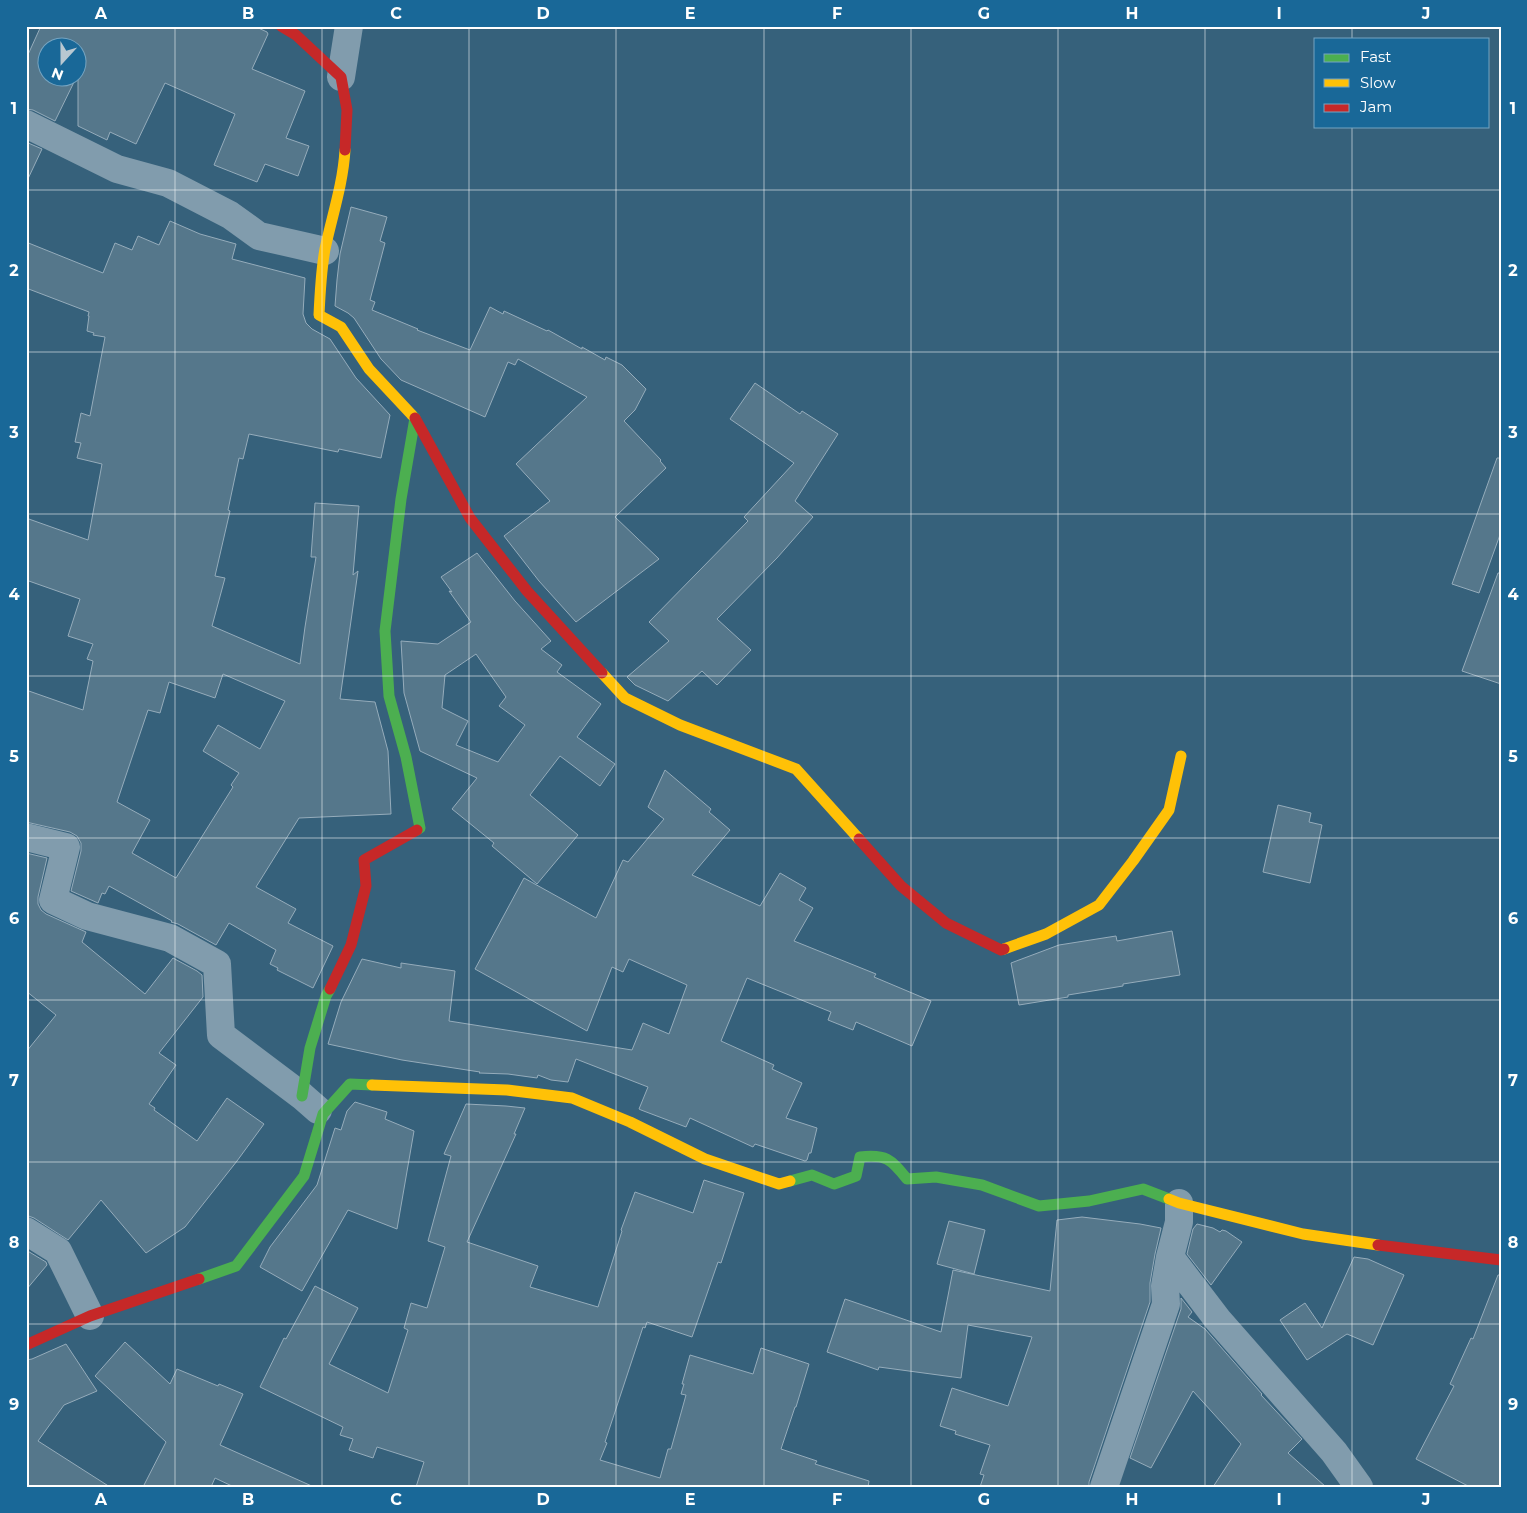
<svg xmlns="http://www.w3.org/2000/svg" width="1527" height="1513" font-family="Montserrat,sans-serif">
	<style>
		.building { fill: #55778b; stroke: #95acbb; fill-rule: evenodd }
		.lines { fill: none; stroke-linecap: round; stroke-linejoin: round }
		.street { stroke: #819cad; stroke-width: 28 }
		.fast { stroke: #4caf50; stroke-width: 11 }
		.slow { stroke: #ffc107; stroke-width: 11 }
		.jam { stroke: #c62828; stroke-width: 11 }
		.grid { fill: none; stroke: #fff; stroke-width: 1; stroke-opacity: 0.55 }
		.neatline { fill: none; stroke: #fff; stroke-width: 2 }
		.grid-label { font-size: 16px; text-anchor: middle; font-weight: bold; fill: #fff }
	</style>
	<rect width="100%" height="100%" fill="#36617b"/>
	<path class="building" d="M 41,26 L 254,26 L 267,32 L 268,34 L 252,69 L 305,91 L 286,138 L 309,146 L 298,176 L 265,164 L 257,182 L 214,165 L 235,114 L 165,83 L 136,144 L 110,132 L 107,140 L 78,126 L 78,48 L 48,48 L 48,78 L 76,78 L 55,121 L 33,110 L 26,109 L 26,59 Z
		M 26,142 L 42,149 L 26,183 Z
		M 351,207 L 387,217 L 380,241 L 385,243 L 370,300 L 375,302 L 372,310 L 418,329 L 417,330 L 470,350 L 490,307 L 503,314 L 504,311 L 547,331 L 548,330 L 582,349 L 582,347 L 605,360 L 606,357 L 622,365 L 646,389 L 635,410 L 624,421 L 661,460 L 660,461 L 666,468 L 615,517 L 659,559 L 576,622 L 539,581 L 504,536 L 550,501 L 516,464 L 587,397 L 518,359 L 515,365 L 508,362 L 485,417 L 401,380 L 381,359 L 354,318 L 348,313 L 335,306 L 337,280 L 340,254 Z
		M 170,221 L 200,234 L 236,244 L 232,259 L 305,278 L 303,314 L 306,323 L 312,329 L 330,339 L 356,378 L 390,415 L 381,458 L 339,449 L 338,452 L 249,434 L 243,459 L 239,458 L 228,510 L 230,511 L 215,576 L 225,578 L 212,626 L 300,664 L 305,627 L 316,557 L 311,557 L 315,503 L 359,506 L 353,575 L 358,571 L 340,699 L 375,702 L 388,751 L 391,814 L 299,818 L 256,887 L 296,909 L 288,923 L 333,946 L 313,988 L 277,970 L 278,968 L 270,964 L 276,950 L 229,923 L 216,945 L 178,924 L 171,922 L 172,921 L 109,886 L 105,894 L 102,893 L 98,903 L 71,891 L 81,851 L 81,843 L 77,836 L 70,832 L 26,822 L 26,690 L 83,710 L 93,661 L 87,659 L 93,644 L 68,636 L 80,599 L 26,580 L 26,518 L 88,540 L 102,464 L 77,458 L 81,443 L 75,442 L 81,413 L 90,416 L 105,337 L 93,335 L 94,333 L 87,331 L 89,316 L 88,316 L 89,312 L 26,288 L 26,242 L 103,273 L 115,243 L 132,250 L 138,236 L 159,245 ZM 223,674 L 285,701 L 260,749 L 218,725 L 203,751 L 239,773 L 231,785 L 233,787 L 176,878 L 132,853 L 150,820 L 117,802 L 148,710 L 160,713 L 169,682 L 215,698 Z
		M 755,383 L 800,414 L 802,411 L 838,434 L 795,501 L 813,517 L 777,558 L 717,619 L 751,650 L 717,685 L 702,671 L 668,701 L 635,685 L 627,677 L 669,641 L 649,622 L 748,521 L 744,517 L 794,463 L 730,419 Z
		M 1497,458 L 1501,458 L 1501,532 L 1479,593 L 1452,584 Z
		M 477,553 L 515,601 L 551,641 L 541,649 L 562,665 L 557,672 L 601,704 L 577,737 L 615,764 L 600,786 L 560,756 L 530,795 L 578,835 L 537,884 L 492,846 L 494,843 L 452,809 L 477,778 L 420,751 L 404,693 L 401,641 L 438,644 L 471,622 L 449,591 L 452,592 L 441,577 ZM 476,654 L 506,697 L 499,706 L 525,725 L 498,762 L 456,745 L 468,721 L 442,708 L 445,675 Z
		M 1498,573 L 1501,573 L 1501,684 L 1462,671 Z
		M 665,770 L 711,809 L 709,812 L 730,830 L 692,875 L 760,906 L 780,873 L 806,888 L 799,900 L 813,908 L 794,941 L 876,974 L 874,977 L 931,1001 L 912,1046 L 856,1022 L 853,1030 L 828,1020 L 831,1012 L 747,978 L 721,1041 L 774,1065 L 772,1069 L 802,1083 L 786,1118 L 817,1128 L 811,1153 L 809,1153 L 807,1160 L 805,1161 L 755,1144 L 753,1147 L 690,1118 L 686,1127 L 641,1110 L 639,1109 L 648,1087 L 576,1059 L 568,1082 L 551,1080 L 538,1075 L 537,1078 L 508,1074 L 479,1073 L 480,1072 L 402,1060 L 328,1044 L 341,1002 L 362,959 L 401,968 L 401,963 L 455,971 L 449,1021 L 632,1050 L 643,1023 L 669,1034 L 687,985 L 629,959 L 623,972 L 612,967 L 587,1031 L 475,969 L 524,878 L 596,918 L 623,860 L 628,862 L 664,819 L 648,807 Z
		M 1278,805 L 1311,813 L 1309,822 L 1322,825 L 1310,883 L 1263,872 Z
		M 26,853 L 47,858 L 38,897 L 38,904 L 41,910 L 46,914 L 86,932 L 82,942 L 145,994 L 173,958 L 197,971 L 202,975 L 203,997 L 159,1053 L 176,1065 L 149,1104 L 155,1108 L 154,1110 L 197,1141 L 227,1098 L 264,1124 L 237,1161 L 185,1227 L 146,1253 L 101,1200 L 68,1240 L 34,1218 L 26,1215 L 26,1052 L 56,1015 L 26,991 Z
		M 1172,931 L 1180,975 L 1123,984 L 1123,986 L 1068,995 L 1068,997 L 1019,1005 L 1011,963 L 1059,945 L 1116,936 L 1117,941 Z
		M 355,1102 L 387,1112 L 385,1119 L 414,1131 L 397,1229 L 348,1210 L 302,1291 L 260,1267 L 270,1247 L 317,1185 L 335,1128 L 341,1130 L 347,1111 Z
		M 466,1104 L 506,1106 L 525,1108 L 514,1134 L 516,1134 L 467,1242 L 538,1266 L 530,1287 L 598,1307 L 622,1231 L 621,1230 L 635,1192 L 693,1213 L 704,1180 L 744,1193 L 721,1263 L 718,1262 L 692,1337 L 647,1322 L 645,1328 L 643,1327 L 605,1442 L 607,1443 L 600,1460 L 660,1478 L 668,1449 L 671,1449 L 686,1395 L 681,1394 L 684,1384 L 682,1384 L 690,1355 L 753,1374 L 761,1348 L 809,1364 L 796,1407 L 795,1407 L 781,1449 L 817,1461 L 815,1464 L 869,1481 L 868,1487 L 416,1487 L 424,1462 L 377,1447 L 373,1458 L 349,1450 L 353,1439 L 340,1435 L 343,1427 L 260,1387 L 284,1338 L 286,1339 L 315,1286 L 358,1308 L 329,1364 L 388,1393 L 408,1330 L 404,1328 L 411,1303 L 427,1308 L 445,1247 L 428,1241 L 451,1156 L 444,1154 Z
		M 1082,1217 L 1140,1224 L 1161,1228 L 1155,1254 L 1150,1283 L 1150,1302 L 1089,1482 L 1089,1487 L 980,1487 L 984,1475 L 980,1474 L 990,1445 L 955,1434 L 956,1431 L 940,1426 L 952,1388 L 1008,1406 L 1032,1337 L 968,1325 L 961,1378 L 879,1367 L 878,1370 L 827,1352 L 845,1299 L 941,1332 L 953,1270 L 1050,1291 L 1057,1220 Z
		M 949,1221 L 985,1230 L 974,1274 L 937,1264 Z
		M 1197,1224 L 1213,1228 L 1220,1232 L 1222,1230 L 1226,1231 L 1242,1242 L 1211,1285 L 1187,1254 L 1193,1229 Z
		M 26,1250 L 46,1262 L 47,1265 L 26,1290 Z
		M 1354,1257 L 1368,1259 L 1404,1275 L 1373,1345 L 1347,1334 L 1307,1360 L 1280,1320 L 1305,1303 L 1322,1328 Z
		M 1498,1275 L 1501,1275 L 1501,1487 L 1470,1487 L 1416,1459 L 1454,1386 L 1450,1384 L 1471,1338 L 1473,1339 Z
		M 1181,1298 L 1192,1312 L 1188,1317 L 1205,1329 L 1262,1394 L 1261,1395 L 1302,1439 L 1288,1453 L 1326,1487 L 1213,1487 L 1241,1444 L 1193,1391 L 1151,1468 L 1130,1458 L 1181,1309 Z
		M 125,1342 L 170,1384 L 177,1369 L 218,1386 L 219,1384 L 243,1394 L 220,1445 L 314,1487 L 234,1487 L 215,1478 L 211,1487 L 143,1487 L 166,1442 L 95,1376 Z
		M 66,1344 L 97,1391 L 64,1405 L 38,1441 L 110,1487 L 26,1487 L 26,1360 L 32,1359 Z"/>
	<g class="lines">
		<path class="street" d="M 341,77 L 349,26
			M 26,124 L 117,169 L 168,183 L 230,215 L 259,236 L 325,251
			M 26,837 L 66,847 L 53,900 L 87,916 L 170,938 L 217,964 L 221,1035 L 302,1096 L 318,1110
			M 1179,1203 L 1179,1222 L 1170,1257 L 1218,1320 L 1334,1452 L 1359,1487
			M 26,1231 L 58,1251 L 90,1316
			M 1104,1487 L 1166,1304 L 1165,1286 L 1170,1257"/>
		<path class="fast" d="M 412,415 L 415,418 L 401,499 L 385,631 L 389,696 L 406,757 L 420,828 L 417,830
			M 302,1096 L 310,1048 L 326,996 L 330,989
			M 790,1181 L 812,1175 L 834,1184 L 856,1176 L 860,1157 C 886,1154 891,1159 907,1179 L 936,1177 L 982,1185 L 1039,1206 L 1089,1201 L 1143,1189 L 1169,1199
			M 199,1279 L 236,1266 L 304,1176 L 323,1114 L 350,1084 L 372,1085"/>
		<path class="slow" d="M 345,150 C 343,184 332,216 325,249 C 321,271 320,293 319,315 L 341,327 L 369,369 L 412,415
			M 602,673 L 625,698 L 680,725 L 796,769 L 859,839
			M 1004,949 L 1046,934 L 1099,905 L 1133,861 L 1169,810 L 1181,756
			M 372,1085 L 507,1090 L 572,1098 L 630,1122 L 705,1159 L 779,1184 L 790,1181
			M 1169,1199 L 1179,1203 L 1303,1234 L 1378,1245"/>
		<path class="jam" d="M 281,26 L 296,35 L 341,77 L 347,110 L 345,150
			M 415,418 L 470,518 L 527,591 L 602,673
			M 859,839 L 901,886 L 946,923 L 1001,950 L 1004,949
			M 330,989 L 351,945 L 366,886 L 364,860 L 417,830
			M 1378,1245 L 1501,1260
			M 26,1345 L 90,1316 L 199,1279"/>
	</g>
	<path class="grid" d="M 175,26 L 175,1487M 322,26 L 322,1487M 469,26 L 469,1487M 616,26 L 616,1487M 764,26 L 764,1487M 911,26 L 911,1487M 1058,26 L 1058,1487M 1205,26 L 1205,1487M 1352,26 L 1352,39M 1352,126 L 1352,1487M 26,190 L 1501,190M 26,352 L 1501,352M 26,514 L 1501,514M 26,676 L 1501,676M 26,838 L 1501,838M 26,1000 L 1501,1000M 26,1162 L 1501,1162M 26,1324 L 1501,1324"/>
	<rect width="1527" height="1513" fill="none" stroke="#196898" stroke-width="55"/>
	<rect x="1314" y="38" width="175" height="90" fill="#196898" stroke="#75a4c1"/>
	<rect x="1324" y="54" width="25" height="8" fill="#4caf50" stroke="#75a4c1"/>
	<text x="1360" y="62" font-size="15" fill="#ffffff">Fast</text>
	<rect x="1324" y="79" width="25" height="8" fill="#ffc107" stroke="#75a4c1"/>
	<text x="1360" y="88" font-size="15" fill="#ffffff">Slow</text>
	<rect x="1324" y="104" width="25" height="8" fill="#c62828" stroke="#75a4c1"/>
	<text x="1360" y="112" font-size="15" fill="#ffffff">Jam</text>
	<g transform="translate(62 62) rotate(201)"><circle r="24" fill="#196898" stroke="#75a4c1"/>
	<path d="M0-4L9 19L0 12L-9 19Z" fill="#b9c8d1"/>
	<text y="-8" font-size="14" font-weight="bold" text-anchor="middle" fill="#ffffff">N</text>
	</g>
	<rect x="28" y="28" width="1472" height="1458" class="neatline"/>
	<g class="grid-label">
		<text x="101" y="19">A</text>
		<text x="248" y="19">B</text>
		<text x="396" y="19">C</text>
		<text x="543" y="19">D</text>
		<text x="690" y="19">E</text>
		<text x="837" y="19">F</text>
		<text x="984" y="19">G</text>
		<text x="1132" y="19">H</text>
		<text x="1279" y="19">I</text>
		<text x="1426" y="19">J</text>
		<text x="14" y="114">1</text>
		<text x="1513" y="114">1</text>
		<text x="14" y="276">2</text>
		<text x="1513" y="276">2</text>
		<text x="14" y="438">3</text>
		<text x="1513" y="438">3</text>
		<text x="14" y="600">4</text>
		<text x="1513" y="600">4</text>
		<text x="14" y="762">5</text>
		<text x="1513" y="762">5</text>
		<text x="14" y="924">6</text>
		<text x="1513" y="924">6</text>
		<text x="14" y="1086">7</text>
		<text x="1513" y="1086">7</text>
		<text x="14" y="1248">8</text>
		<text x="1513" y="1248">8</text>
		<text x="14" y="1410">9</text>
		<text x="1513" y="1410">9</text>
		<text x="101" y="1505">A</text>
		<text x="248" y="1505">B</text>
		<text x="396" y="1505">C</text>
		<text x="543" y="1505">D</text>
		<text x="690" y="1505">E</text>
		<text x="837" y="1505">F</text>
		<text x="984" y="1505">G</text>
		<text x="1132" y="1505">H</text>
		<text x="1279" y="1505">I</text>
		<text x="1426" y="1505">J</text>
	</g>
</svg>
